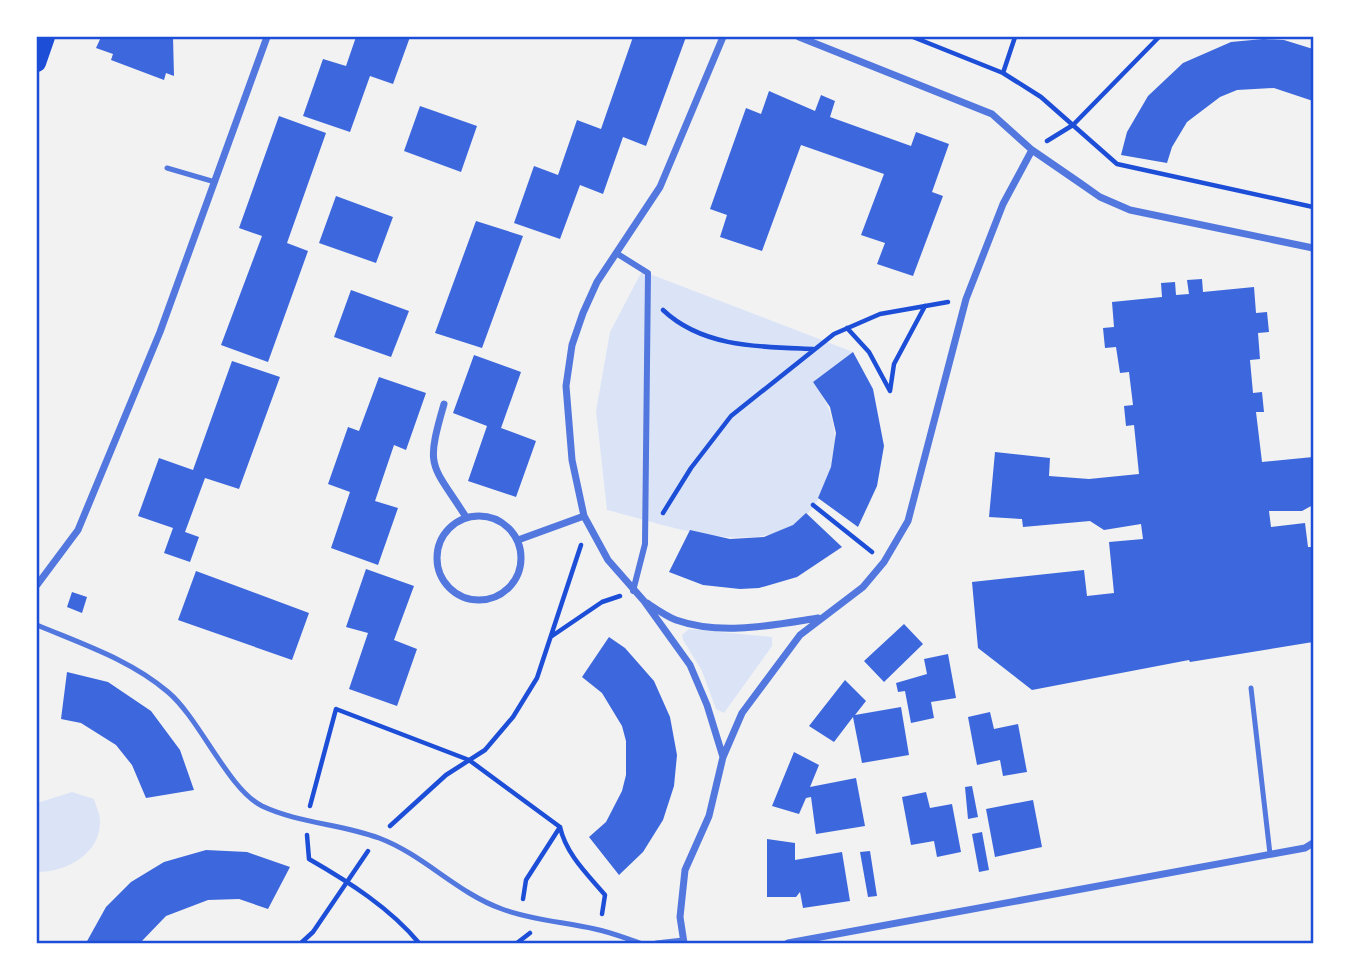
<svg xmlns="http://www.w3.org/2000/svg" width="1350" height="980" font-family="Roboto,sans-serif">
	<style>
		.green { fill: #dbe4f7 }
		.building { fill: #3d67dc }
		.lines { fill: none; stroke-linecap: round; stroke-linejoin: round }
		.path { stroke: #1d4ed8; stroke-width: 4.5 }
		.service { stroke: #5277de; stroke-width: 5 }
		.pedestrian { stroke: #5277de; stroke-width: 6 }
		.minor { stroke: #5277de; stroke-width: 7 }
		.primary { stroke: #1d4ed8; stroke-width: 18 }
		.neatline { fill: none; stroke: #1d4ed8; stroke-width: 2.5 }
	</style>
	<rect width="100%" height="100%" fill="#f2f2f2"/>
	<path class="green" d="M 642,271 L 853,352 L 813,382 C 835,411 840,438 830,472 C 800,578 680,528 607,510 L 596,411 L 610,332 Z
		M 689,629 L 772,637 L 772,646 L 724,713 L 716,709 L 702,671 L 683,640 L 682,635 Z
		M 72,792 L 94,799 C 96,806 100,814 100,821 C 101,854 65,873 37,872 L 37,803 Z"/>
	<path class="building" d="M 101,37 L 173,37 L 174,76 L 166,73 L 164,80 L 111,60 L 113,54 L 96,48 Z
		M 356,37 L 410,37 L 393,84 L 370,76 L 350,132 L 303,116 L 323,59 L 346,66 Z
		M 633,37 L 686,37 L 646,146 L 623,137 L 603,194 L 580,185 L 560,239 L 514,223 L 534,166 L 558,175 L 577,120 L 601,129 Z
		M 1263,39 L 1284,40 L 1313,49 L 1313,101 L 1274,88 L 1237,90 L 1220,97 L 1187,122 L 1172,147 L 1167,163 L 1121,155 L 1127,132 L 1148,96 L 1183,63 L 1231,42 Z
		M 769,91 L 815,111 L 821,95 L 835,101 L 830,117 L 911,146 L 916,132 L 949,144 L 932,192 L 943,196 L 913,276 L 877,264 L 885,243 L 861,235 L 884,174 L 801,145 L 762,251 L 720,237 L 727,215 L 710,209 L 746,108 L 761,114 Z
		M 420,106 L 477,126 L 461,172 L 404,151 Z
		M 279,116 L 326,133 L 287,243 L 308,251 L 268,362 L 221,345 L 262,236 L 239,228 Z
		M 336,196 L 393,217 L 376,263 L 319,243 Z
		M 476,221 L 523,236 L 482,348 L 435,333 Z
		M 1202,279 L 1203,292 L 1254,287 L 1256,313 L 1267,312 L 1269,332 L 1258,333 L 1260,359 L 1250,360 L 1253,393 L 1262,392 L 1264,412 L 1256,412 L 1262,462 L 1313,457 L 1313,505 L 1302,511 L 1269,511 L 1271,527 L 1305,523 L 1308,547 L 1313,547 L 1313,642 L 1190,662 L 1189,660 L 1032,690 L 978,648 L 972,582 L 1084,570 L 1087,596 L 1114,593 L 1109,542 L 1143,539 L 1141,524 L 1104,530 L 1090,521 L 1023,527 L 1022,519 L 989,517 L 995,452 L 1050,458 L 1049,476 L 1089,479 L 1139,474 L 1134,425 L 1126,426 L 1124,406 L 1133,405 L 1129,372 L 1120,373 L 1116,347 L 1105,348 L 1103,328 L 1114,327 L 1112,302 L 1162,297 L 1161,283 L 1175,282 L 1176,295 L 1189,294 L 1187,280 Z
		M 351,290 L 409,311 L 391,357 L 334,337 Z
		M 853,352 L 873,389 L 884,446 L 877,486 L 858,527 L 818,498 L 831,467 L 836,433 L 830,407 L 813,382 Z
		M 474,355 L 521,372 L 501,428 L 536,441 L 516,497 L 468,481 L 487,426 L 453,413 Z
		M 232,361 L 280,377 L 239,489 L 205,478 L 185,532 L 199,537 L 190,562 L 164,553 L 173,528 L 138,516 L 159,458 L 193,470 Z
		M 379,377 L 426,393 L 406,450 L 394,445 L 375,501 L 398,508 L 378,565 L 331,548 L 350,492 L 328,484 L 348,427 L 359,431 Z
		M 806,513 L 842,547 L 797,577 L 759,588 L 740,589 L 703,585 L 669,572 L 690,530 L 730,539 L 764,537 L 793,525 Z
		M 366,569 L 414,586 L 394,640 L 417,649 L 397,706 L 349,689 L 368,633 L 346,627 Z
		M 196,571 L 309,613 L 292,660 L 178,620 Z
		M 72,592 L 87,597 L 82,613 L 67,607 Z
		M 904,624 L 923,644 L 884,682 L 864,661 Z
		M 609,637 L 625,648 L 654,681 L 670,717 L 677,755 L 674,786 L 663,820 L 643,852 L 619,875 L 589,837 L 606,822 L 622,791 L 626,775 L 626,741 L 622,726 L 602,693 L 582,677 Z
		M 948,654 L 956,698 L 931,702 L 934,718 L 911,723 L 905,691 L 898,692 L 896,683 L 927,674 L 924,659 Z
		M 67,672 L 108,682 L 151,711 L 180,750 L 194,790 L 146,798 L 132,765 L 116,745 L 81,723 L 61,719 Z
		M 845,680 L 866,701 L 855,715 L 901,707 L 909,755 L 862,763 L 853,717 L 834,742 L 809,726 Z
		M 990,712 L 994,729 L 1018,724 L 1027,772 L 1003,776 L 1000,760 L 977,765 L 968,717 Z
		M 794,752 L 819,765 L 810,787 L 856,778 L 865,826 L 816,834 L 811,797 L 806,798 L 799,814 L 772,806 Z
		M 972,786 L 978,817 L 968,819 L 965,787 Z
		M 926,792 L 930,808 L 952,804 L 961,852 L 937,857 L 934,841 L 911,845 L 902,797 Z
		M 1033,800 L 1042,847 L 995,857 L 986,809 Z
		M 982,832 L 989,870 L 979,872 L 972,834 Z
		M 767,839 L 795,843 L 795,860 L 842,852 L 850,901 L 803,908 L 800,892 L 796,897 L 767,897 Z
		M 206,850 L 247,852 L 290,867 L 268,909 L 239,899 L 208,900 L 166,916 L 140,943 L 86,943 L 106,907 L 131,882 L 164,862 Z
		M 870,851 L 877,896 L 868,897 L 860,852 Z"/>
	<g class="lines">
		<path class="path" d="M 913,37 L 1003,73 L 1041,97 L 1117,164 L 1313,207
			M 1003,73 L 1015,37
			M 1047,141 L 1073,125 L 1159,37
			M 663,310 C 703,348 762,347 813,349
			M 847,328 L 869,352 L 890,391 L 894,364 L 925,306
			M 813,505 L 872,552
			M 663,513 L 691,468 L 731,416 L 834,334 L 880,314 L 948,302
			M 552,636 L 602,602 L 620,596
			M 310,806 L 336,709 L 469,760 L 560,827 C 566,854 587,874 605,895 L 602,914
			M 390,826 L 446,775 L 485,750 L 513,717 L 537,678 L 581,545
			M 307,835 L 309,859 C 349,882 390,908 419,943
			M 523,899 L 526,880 L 560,827
			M 301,943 L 313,932 L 368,851
			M 517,943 L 530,933"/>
		<path class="service" d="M 167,168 L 215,182
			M 37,625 C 82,644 131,660 168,692 C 200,719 228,789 262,806 C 298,823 341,824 379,838 C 424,855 457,893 502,909 C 531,920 564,922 595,929 C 610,932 625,938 640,943
			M 1251,688 L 1270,854
			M 656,943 L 683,940"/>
		<path class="pedestrian" d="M 616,253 L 648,273 L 645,544 L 633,591"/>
		<path class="minor" d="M 799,37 L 992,114 L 1032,150 L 1080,183 L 1100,197 L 1130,210 L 1313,248
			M 444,404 C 425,470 431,462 466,517
			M437 558a42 42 0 1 1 84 0a42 42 0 1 1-84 0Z
			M 518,540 L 584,516
			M 37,585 L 78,530 L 160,332 L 267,37
			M 647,603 C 656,609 666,616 676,620 C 721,636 773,625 818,618
			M 723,757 L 707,705 L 690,665 L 644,601 L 608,560 L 584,516 L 572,460 L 566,386 L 572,345 L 583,313 L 597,282 L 660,187 L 723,37
			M 684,943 L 680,917 L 685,870 L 709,816 L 723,757 L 742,713 L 800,635 L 863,587 L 884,562 L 908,521 L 966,299 L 1003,204 L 1032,150
			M 788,943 L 1305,848 L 1313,843"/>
		<path class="primary" d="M 37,63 L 46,37"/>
	</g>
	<rect width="1350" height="980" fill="none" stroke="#ffffff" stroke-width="77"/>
	<rect x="38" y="38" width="1274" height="904" class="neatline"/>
</svg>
